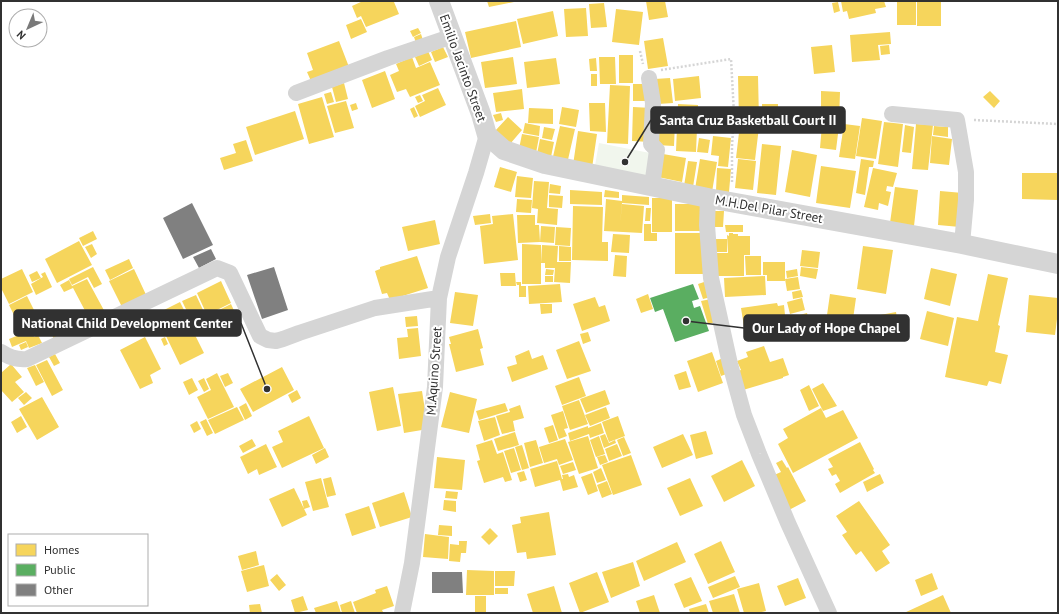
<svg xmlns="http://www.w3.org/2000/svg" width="1059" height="614" font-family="'PT Sans',sans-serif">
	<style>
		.green { fill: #f1f6ed }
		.homes { fill: #f6d55c }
		.public { fill: #5aae61 }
		.building { fill: #808080 }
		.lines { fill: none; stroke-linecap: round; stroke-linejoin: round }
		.path { stroke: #d5d5d5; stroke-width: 2.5; stroke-dasharray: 2 2; stroke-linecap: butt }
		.minor { stroke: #d5d5d5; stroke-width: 16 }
		.tertiary { stroke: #d5d5d5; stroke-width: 20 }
		.labels { text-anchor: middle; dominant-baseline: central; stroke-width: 4; stroke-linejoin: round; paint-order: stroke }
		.street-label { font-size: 13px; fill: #313131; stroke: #fff }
		.leader { fill: none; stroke: #313131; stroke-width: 1.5 }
		.callout-dot { fill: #313131; stroke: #fff; stroke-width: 1.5 }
		.callout { fill: #313131; stroke: #313131; stroke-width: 1.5 }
		.callout-label { font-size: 14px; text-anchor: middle; font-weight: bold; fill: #fff }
	</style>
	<rect width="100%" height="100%" fill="#fff"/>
	<path class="green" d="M 599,143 L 655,154 L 650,182 L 594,171 Z"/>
	<path class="homes" d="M 363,1 L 397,1 L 394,2 L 399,14 L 366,27 L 361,16 L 357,18 L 352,6 Z
		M 487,1 L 514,1 L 514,2 L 489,7 Z
		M 646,1 L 665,1 L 668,17 L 649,20 Z
		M 841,1 L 884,1 L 886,7 L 875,9 L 876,13 L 849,19 L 847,11 L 843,12 Z
		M 897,1 L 916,1 L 916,25 L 897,25 Z
		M 917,1 L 941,1 L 941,26 L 917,26 Z
		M 838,2 L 840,11 L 834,13 L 832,3 Z
		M 604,3 L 607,27 L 591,28 L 589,4 Z
		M 586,8 L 588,36 L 566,37 L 564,9 Z
		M 616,9 L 643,12 L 639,45 L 612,42 Z
		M 553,11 L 558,36 L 523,44 L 517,19 Z
		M 361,19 L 367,32 L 351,39 L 346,25 Z
		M 516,21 L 521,47 L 471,58 L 465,32 Z
		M 418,28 L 421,33 L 413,37 L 410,31 Z
		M 890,32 L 891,44 L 878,45 L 880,60 L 852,62 L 850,35 Z
		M 421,34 L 423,40 L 416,43 L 414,37 Z
		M 663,38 L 668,66 L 648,69 L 644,41 Z
		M 339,41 L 349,67 L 311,81 L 307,72 L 313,70 L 307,53 Z
		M 832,45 L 835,72 L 814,74 L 811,47 Z
		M 889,45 L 890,54 L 881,55 L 880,46 Z
		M 443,47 L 448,57 L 435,62 L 431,52 Z
		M 428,51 L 432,60 L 419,66 L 415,57 Z
		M 619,55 L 633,55 L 633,83 L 619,83 Z
		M 412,57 L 416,68 L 430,62 L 440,85 L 410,97 L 406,89 L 397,92 L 390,75 L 399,71 L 396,64 Z
		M 513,57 L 517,84 L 485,88 L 481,62 Z
		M 599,57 L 615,57 L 616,84 L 600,84 Z
		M 556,58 L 560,84 L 527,88 L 524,62 Z
		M 596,58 L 597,71 L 590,71 L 589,59 Z
		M 385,71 L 395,99 L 372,108 L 362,80 Z
		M 591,74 L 597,74 L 597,86 L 591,86 Z
		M 699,76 L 701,98 L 675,101 L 673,79 Z
		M 738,76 L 758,76 L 759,120 L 739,120 Z
		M 670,78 L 673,103 L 658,104 L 655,79 Z
		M 344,83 L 348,99 L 336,102 L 332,87 Z
		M 633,84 L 647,84 L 647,101 L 633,101 Z
		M 610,85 L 630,86 L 628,144 L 607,143 Z
		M 438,88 L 446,105 L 420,117 L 415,106 L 425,101 L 422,95 Z
		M 522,89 L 524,109 L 496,112 L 493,93 Z
		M 821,91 L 840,92 L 839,122 L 821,122 Z
		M 990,91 L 1000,101 L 994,108 L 983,97 Z
		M 331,92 L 334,102 L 327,104 L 324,94 Z
		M 420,95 L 423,101 L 418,103 L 415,97 Z
		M 322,97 L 334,137 L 309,144 L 298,104 Z
		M 346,101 L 354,128 L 335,133 L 327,106 Z
		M 356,103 L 358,109 L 352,111 L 350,105 Z
		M 589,103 L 605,103 L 606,132 L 590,131 Z
		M 678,104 L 698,105 L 696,152 L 676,151 Z
		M 762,104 L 778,104 L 778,131 L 762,131 Z
		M 414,107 L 418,116 L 414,118 L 410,109 Z
		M 562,107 L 579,110 L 576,127 L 559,124 Z
		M 633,107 L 652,108 L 650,142 L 632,141 Z
		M 529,108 L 553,109 L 553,124 L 528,123 Z
		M 295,111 L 304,139 L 255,155 L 246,127 Z
		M 501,113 L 503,120 L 496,122 L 493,115 Z
		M 508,117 L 522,130 L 510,144 L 495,131 Z
		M 862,118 L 882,121 L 876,159 L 856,156 Z
		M 657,122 L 675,123 L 674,146 L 656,145 Z
		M 884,122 L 903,124 L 898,167 L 878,164 Z
		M 525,123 L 540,126 L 539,136 L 523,133 Z
		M 740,124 L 759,127 L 755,160 L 736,158 Z
		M 844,124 L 860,126 L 855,159 L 839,157 Z
		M 916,124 L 933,125 L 928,170 L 912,169 Z
		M 822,125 L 839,126 L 836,150 L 820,148 Z
		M 905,125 L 914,127 L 911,153 L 902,152 Z
		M 560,126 L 575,129 L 567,164 L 552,161 Z
		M 934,126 L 948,127 L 948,137 L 933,135 Z
		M 544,127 L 555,129 L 552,140 L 542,138 Z
		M 578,131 L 597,134 L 592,168 L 573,165 Z
		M 522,134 L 539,137 L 536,153 L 519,149 Z
		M 713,136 L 731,138 L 728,167 L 718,166 L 719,156 L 711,155 Z
		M 932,136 L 952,139 L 949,165 L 930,163 Z
		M 699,138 L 710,140 L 708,153 L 697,152 Z
		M 540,139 L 554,142 L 551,157 L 537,154 Z
		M 246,140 L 253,161 L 224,170 L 220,158 L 236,153 L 233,144 Z
		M 762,144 L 781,146 L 776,195 L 757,193 Z
		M 792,150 L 817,155 L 810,197 L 785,192 Z
		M 663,154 L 686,158 L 682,182 L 658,177 Z
		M 700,159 L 717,162 L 712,192 L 695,189 Z
		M 738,159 L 756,161 L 753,190 L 735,188 Z
		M 861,159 L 874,161 L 873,167 L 869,167 L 865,195 L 856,193 Z
		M 688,161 L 697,162 L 693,187 L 684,186 Z
		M 821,166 L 856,171 L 850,208 L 816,203 Z
		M 500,167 L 517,172 L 511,192 L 494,187 Z
		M 717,168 L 731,169 L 729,192 L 716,191 Z
		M 873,168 L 897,173 L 893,187 L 887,186 L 886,191 L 891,192 L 888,206 L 879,203 L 878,210 L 864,207 Z
		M 1022,173 L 1058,173 L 1058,200 L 1022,199 Z
		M 517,176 L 533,178 L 531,198 L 515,197 Z
		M 534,181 L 549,182 L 547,208 L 558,209 L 557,225 L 537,223 L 538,209 L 532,208 Z
		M 550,184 L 561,186 L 560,194 L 549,193 Z
		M 895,187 L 918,190 L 914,226 L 890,223 Z
		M 570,190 L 602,192 L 602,205 L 570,204 Z
		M 605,190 L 619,192 L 619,198 L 604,197 Z
		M 940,191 L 963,193 L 960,227 L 938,225 Z
		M 549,195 L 563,196 L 562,208 L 549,207 Z
		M 622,195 L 649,197 L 649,205 L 622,203 L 620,225 L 622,204 L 644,206 L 642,233 L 604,231 L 606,199 L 622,201 Z
		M 652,198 L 672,198 L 672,232 L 652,232 Z
		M 517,199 L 532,200 L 531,213 L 516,212 Z
		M 675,204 L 702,204 L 702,231 L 675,231 Z
		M 573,206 L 603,207 L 602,242 L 608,242 L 608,261 L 572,260 Z
		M 646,208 L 651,208 L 650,221 L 645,221 Z
		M 713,211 L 724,211 L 723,227 L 712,227 Z
		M 490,214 L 491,223 L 475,225 L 473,216 Z
		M 513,214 L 518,260 L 484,264 L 480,226 L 493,224 L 492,216 Z
		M 517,215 L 535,215 L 535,225 L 539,225 L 540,242 L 518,243 Z
		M 435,220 L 440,244 L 408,251 L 402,227 Z
		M 644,224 L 651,224 L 651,233 L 657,233 L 657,241 L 644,241 Z
		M 725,225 L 743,225 L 743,232 L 726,232 Z
		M 541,226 L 555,227 L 554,243 L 540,242 Z
		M 556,227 L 571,228 L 570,246 L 555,245 Z
		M 93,231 L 97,239 L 83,246 L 79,238 Z
		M 675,233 L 703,233 L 703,274 L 675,274 Z
		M 729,233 L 733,233 L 733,234 L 738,234 L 738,236 L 750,236 L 750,255 L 744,255 L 744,276 L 715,276 L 715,253 L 728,253 L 727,235 L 729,236 Z
		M 613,234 L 630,235 L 629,253 L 611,252 Z
		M 716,239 L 727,239 L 727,252 L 716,252 Z
		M 79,241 L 92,265 L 57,283 L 45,259 Z
		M 92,244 L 97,254 L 91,258 L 85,247 Z
		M 522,244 L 541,245 L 541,284 L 522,284 Z
		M 542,245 L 558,246 L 557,262 L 571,262 L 570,283 L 554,282 L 555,268 L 545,268 L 545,263 L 541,263 Z
		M 559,246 L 571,247 L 571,261 L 559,261 Z
		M 863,246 L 893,250 L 886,294 L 857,289 Z
		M 802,250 L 820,252 L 818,268 L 800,266 Z
		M 615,255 L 627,256 L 626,277 L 613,276 Z
		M 417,256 L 428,288 L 390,300 L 387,293 L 382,294 L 375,271 L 380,269 L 380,267 Z
		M 745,256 L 761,256 L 761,275 L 746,275 Z
		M 129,259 L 133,268 L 110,280 L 105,270 Z
		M 763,262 L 785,262 L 785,281 L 767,281 L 767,275 L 763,275 Z
		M 93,267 L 102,284 L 94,288 L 88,277 L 72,285 L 69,279 Z
		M 801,267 L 818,269 L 816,279 L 800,276 Z
		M 931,268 L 957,274 L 950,306 L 924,299 Z
		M 22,269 L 33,292 L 9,304 L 1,288 L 1,279 Z
		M 134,269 L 148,299 L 124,311 L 109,281 Z
		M 546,269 L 554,270 L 553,275 L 545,275 Z
		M 797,269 L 798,276 L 787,278 L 786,271 Z
		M 37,271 L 41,278 L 32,282 L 29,275 Z
		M 45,272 L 52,287 L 36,295 L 31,284 L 43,277 L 41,274 Z
		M 500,273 L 515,273 L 516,286 L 501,286 Z
		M 988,274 L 1008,278 L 998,325 L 1000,326 L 995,352 L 1008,355 L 1001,384 L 989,381 L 987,386 L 945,377 L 957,317 L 978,321 Z
		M 545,276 L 553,276 L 553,282 L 545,282 Z
		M 765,276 L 766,295 L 725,297 L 724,278 Z
		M 798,277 L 800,289 L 787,291 L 785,279 Z
		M 87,279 L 106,314 L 91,322 L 72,286 Z
		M 69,280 L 73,288 L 64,292 L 60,285 Z
		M 221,281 L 231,303 L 207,315 L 197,293 Z
		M 707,281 L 711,297 L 703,299 L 698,284 Z
		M 516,282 L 521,282 L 521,286 L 526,286 L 526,297 L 519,297 L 519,285 L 517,285 Z
		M 560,284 L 562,302 L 529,304 L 528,286 Z
		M 801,290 L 803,297 L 793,299 L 792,292 Z
		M 455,292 L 478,295 L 473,326 L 450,323 Z
		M 648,294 L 653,309 L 641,313 L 636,299 Z
		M 830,294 L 856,298 L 852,326 L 826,322 Z
		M 196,295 L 211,327 L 198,334 L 182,301 Z
		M 1029,295 L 1058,298 L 1058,311 L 1055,335 L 1026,332 Z
		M 27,296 L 35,312 L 17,321 L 9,305 Z
		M 595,297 L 599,307 L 605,305 L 610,321 L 582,331 L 573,304 Z
		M 802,298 L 805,310 L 790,314 L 787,302 Z
		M 711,299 L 717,322 L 708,324 L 701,301 Z
		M 180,302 L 190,322 L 165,334 L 156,314 Z
		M 777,303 L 778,306 L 784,305 L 785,315 L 779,315 L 780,323 L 767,325 L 768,336 L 746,339 L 741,308 Z
		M 231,304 L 237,317 L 213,328 L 207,316 Z
		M 540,304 L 552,304 L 552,313 L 541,314 Z
		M 927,311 L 954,318 L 948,346 L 920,339 Z
		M 53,312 L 65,337 L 55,341 L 43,317 Z
		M 896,312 L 900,335 L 879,338 L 875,316 Z
		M 807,313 L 813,334 L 794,339 L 788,318 Z
		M 417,316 L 418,326 L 406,327 L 405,317 Z
		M 190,325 L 204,353 L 180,365 L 166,336 Z
		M 418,328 L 421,356 L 399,359 L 397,338 L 408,337 L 407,329 Z
		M 478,329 L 483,348 L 480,349 L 484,365 L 456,372 L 449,344 L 451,344 L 449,337 Z
		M 31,330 L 34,337 L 38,335 L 42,343 L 29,348 L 26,341 L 12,347 L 9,339 Z
		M 588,332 L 591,341 L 583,344 L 580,334 Z
		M 145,337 L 161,369 L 150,375 L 153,383 L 140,389 L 120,350 Z
		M 165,337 L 168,344 L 164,346 L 161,339 Z
		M 579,341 L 591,371 L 567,379 L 556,350 Z
		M 26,342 L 28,347 L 21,350 L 19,345 Z
		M 764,346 L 770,362 L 783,358 L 789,375 L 783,377 L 783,378 L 743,390 L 736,372 L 741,370 L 737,361 L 748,357 L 746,352 Z
		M 529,350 L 532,359 L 543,355 L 548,369 L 512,382 L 507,367 L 517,364 L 515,356 Z
		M 712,352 L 723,383 L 698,392 L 687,361 Z
		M 55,354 L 60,363 L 54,366 L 49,357 Z
		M 723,358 L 729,373 L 721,376 L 716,361 Z
		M 47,360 L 63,390 L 52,396 L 36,365 Z
		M 11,364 L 22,377 L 15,382 L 24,392 L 12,402 L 1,390 L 1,373 Z
		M 35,365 L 44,382 L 36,386 L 27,368 Z
		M 282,367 L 294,390 L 253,412 L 240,389 Z
		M 686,371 L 691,387 L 679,390 L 674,375 Z
		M 217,373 L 234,407 L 208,419 L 197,397 L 211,390 L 206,379 Z
		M 228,373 L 233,383 L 225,387 L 220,376 Z
		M 579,377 L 586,396 L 562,405 L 555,386 Z
		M 192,378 L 198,390 L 189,395 L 183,382 Z
		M 204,378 L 209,389 L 204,392 L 198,381 Z
		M 823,383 L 837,406 L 823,411 L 812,389 Z
		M 809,385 L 819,406 L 809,411 L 800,390 Z
		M 393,387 L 401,426 L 377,431 L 369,392 Z
		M 297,390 L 301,398 L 292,403 L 288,395 Z
		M 605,390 L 610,404 L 586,413 L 580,399 Z
		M 422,391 L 428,429 L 404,433 L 398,394 Z
		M 26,392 L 32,398 L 24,405 L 18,398 Z
		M 450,392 L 477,399 L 469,433 L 441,427 Z
		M 42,397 L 59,427 L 37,440 L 19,409 Z
		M 579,400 L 588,424 L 570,430 L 562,406 Z
		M 246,403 L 252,416 L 245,420 L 239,407 Z
		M 505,403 L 508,411 L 479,420 L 476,411 Z
		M 520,405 L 524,418 L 513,421 L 515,431 L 502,434 L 496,416 L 510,412 L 509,409 Z
		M 237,407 L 244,420 L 215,434 L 208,420 Z
		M 606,407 L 610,418 L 590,426 L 585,415 Z
		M 821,408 L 826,418 L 843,410 L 858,438 L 793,473 L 778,444 L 788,438 L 783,429 Z
		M 563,411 L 568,428 L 564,429 L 567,436 L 559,439 L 551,415 Z
		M 21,416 L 27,427 L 17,433 L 11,422 Z
		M 309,416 L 324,448 L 282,468 L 272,447 L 283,442 L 278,431 Z
		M 618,416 L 625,436 L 609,442 L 602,422 Z
		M 495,417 L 500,435 L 484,441 L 478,421 Z
		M 206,419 L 213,433 L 207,436 L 200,422 Z
		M 197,421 L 201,429 L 194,433 L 190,425 Z
		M 601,423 L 604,433 L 590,438 L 589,434 L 570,441 L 568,433 L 588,426 L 588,428 Z
		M 553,425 L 558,440 L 549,443 L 544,428 Z
		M 706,431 L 713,454 L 696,459 L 690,435 Z
		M 515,432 L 519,445 L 498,451 L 494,439 Z
		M 605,434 L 609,443 L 615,440 L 616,443 L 604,448 L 600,436 Z
		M 683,434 L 693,455 L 662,468 L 653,447 Z
		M 588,436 L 598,468 L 579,474 L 568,442 Z
		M 599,436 L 605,454 L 596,457 L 590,440 Z
		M 624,437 L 631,453 L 623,456 L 617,440 Z
		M 252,439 L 256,446 L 243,453 L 239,446 Z
		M 565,439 L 573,460 L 559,465 L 557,459 L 544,463 L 539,447 Z
		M 492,440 L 497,454 L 503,452 L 512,480 L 505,482 L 503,477 L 484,483 L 477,461 L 480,460 L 476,445 Z
		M 536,440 L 543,463 L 530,467 L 524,443 Z
		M 860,442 L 874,469 L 873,470 L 875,473 L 840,493 L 835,484 L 840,481 L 836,474 L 832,476 L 828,469 L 833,467 L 828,459 Z
		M 266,444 L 277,467 L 259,475 L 257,469 L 248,474 L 240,457 Z
		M 617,444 L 622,456 L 609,461 L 605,449 Z
		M 522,445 L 529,468 L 522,470 L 515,447 Z
		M 325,448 L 329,457 L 316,464 L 312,455 Z
		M 514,448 L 521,470 L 511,473 L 504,451 Z
		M 605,455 L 608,462 L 600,465 L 597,457 Z
		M 631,455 L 642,485 L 613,495 L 602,465 Z
		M 437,457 L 465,460 L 462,490 L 434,488 Z
		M 742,460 L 755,486 L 724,502 L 711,476 Z
		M 782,460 L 787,468 L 788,467 L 806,501 L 789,510 L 772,476 L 781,472 L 776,463 Z
		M 557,461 L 562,479 L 563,479 L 562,475 L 568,474 L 569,477 L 574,475 L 578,487 L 563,491 L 560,480 L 535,487 L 530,469 Z
		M 573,462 L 576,470 L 563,474 L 560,466 Z
		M 601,468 L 606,480 L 597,483 L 593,472 Z
		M 524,471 L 527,480 L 520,482 L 517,473 Z
		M 592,473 L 598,491 L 588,495 L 581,477 Z
		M 880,474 L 884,483 L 867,492 L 863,482 Z
		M 331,477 L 336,495 L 327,497 L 323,479 Z
		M 321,478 L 329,507 L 313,511 L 305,482 Z
		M 690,478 L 703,506 L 680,516 L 667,488 Z
		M 607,481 L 612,494 L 602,498 L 597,485 Z
		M 294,488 L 307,515 L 282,527 L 269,499 Z
		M 446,491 L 458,492 L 457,499 L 445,498 Z
		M 404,492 L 412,517 L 380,527 L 372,503 Z
		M 307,500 L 310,507 L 304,509 L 302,501 Z
		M 444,500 L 456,501 L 456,512 L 443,510 Z
		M 859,501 L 890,545 L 882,551 L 890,563 L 876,572 L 861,551 L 856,555 L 842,535 L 847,532 L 836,516 Z
		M 369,506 L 376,528 L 352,536 L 345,514 Z
		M 549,512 L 556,555 L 527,559 L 526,552 L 517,553 L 512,525 L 521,523 L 520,517 Z
		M 439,525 L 452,526 L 452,536 L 438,535 Z
		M 490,528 L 498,536 L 489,545 L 481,537 Z
		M 425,534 L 449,537 L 448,559 L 423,557 Z
		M 459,541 L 467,541 L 466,553 L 461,553 L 460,562 L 449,561 L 450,544 L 459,545 Z
		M 721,541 L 735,572 L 708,584 L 694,554 Z
		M 677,542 L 686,562 L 644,581 L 636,561 Z
		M 256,551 L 259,565 L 242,570 L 238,556 Z
		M 633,562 L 640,586 L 611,598 L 602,572 Z
		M 264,565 L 269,586 L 247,592 L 241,571 Z
		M 467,570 L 494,571 L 494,595 L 466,595 Z
		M 495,571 L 515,571 L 514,586 L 495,586 Z
		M 597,572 L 609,602 L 580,613 L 569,583 Z
		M 932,573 L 938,589 L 921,596 L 915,580 Z
		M 277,574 L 286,585 L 279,591 L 270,580 Z
		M 735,576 L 740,587 L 713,598 L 708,587 Z
		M 691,577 L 702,601 L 684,608 L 674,584 Z
		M 798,578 L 806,598 L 785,606 L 777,586 Z
		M 759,583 L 766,611 L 757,613 L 744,613 L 737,589 Z
		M 387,586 L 394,606 L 382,610 L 383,612 L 381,613 L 357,613 L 353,602 L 376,593 L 375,590 Z
		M 554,586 L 562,613 L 533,613 L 527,594 Z
		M 495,588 L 508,588 L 508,594 L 495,594 Z
		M 734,594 L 740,613 L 713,613 L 709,601 Z
		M 654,595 L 660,613 L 640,613 L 636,601 Z
		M 943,595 L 951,613 L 904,613 Z
		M 303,596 L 308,610 L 295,613 L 291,600 Z
		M 475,596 L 486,596 L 486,612 L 475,612 Z
		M 337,601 L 341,613 L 316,613 L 314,608 Z
		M 351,601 L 355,613 L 342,613 L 340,605 Z
		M 260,604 L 262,613 L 250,613 L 249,605 Z
		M 706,604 L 709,613 L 690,613 L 689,609 Z"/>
	<path class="public" d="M 693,284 L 699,299 L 692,301 L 694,308 L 700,306 L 709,331 L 675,342 L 663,309 L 655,312 L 650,298 Z"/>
	<path class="building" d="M 192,203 L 213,245 L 183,259 L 163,218 Z
		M 211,249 L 216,259 L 199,268 L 193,257 Z
		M 274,267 L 288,310 L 262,319 L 247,275 Z
		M 432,572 L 462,572 L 463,593 L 432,593 Z"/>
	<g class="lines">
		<path class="path" d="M 640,51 L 643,64
			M 661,70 L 731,59 L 734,114 L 732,146 L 732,184
			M 974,120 L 1058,124"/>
		<path class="minor" d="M 649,78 L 653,103 L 651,144 L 657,150 L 652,186
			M 296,93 L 388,58 L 453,36
			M 892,114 L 957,120 L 966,172 L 966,200 L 962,244
			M 708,198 L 707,225 L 711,278 L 730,364 L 744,415 L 759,454 L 788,523 L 829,613
			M 1,352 C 10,358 17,360 27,359 L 217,268 L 230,273 L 260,336 L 268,340 L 276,341 L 283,339 L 299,333 L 375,308 L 439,298
			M 402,613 L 412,563 L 435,387 L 439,298 L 448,257 L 476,173 L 487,135"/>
		<path class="tertiary" d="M 439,1 L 481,114 L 487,135 L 504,150 L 545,164 L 708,198 L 962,244 L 1058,264"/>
	</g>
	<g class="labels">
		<g class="street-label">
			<text transform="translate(463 68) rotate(70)">Emilio Jacinto Street</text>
			<text transform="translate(769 209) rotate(10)">M.H.Del Pilar Street</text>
			<text transform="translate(434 371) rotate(-86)">M.Aquino Street</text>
		</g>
	</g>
	<path class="leader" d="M625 162L651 120M267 389L241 323M686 321L744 328"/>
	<g class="callout-dot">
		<circle cx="625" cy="162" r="4"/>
		<circle cx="267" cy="389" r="4"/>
		<circle cx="686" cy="321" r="4"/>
	</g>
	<g class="callout">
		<rect x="651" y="107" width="194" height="26" rx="4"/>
		<rect x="14" y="310" width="227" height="26" rx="4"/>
		<rect x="744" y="315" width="165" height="26" rx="4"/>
	</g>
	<g class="callout-label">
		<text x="748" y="125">Santa Cruz Basketball Court II</text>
		<text x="127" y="328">National Child Development Center</text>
		<text x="826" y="333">Our Lady of Hope Chapel</text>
	</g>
	<rect width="1059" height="614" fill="none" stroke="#313131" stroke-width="4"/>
	<rect x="8" y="534" width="140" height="72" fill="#ffffff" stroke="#adadad"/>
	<rect x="16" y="544" width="20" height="12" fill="#f6d55c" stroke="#adadad"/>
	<text x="44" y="554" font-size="12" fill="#313131">Homes</text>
	<rect x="16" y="564" width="20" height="12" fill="#5aae61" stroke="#adadad"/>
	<text x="44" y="574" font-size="12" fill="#313131">Public</text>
	<rect x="16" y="584" width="20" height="12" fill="#808080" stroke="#adadad"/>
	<text x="44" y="594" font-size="12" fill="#313131">Other</text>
	<g transform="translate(28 28) rotate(224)"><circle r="19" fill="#ffffff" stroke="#adadad"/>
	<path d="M0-3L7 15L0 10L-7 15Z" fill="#797979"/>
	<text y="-6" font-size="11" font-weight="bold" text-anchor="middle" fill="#313131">N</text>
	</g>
</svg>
